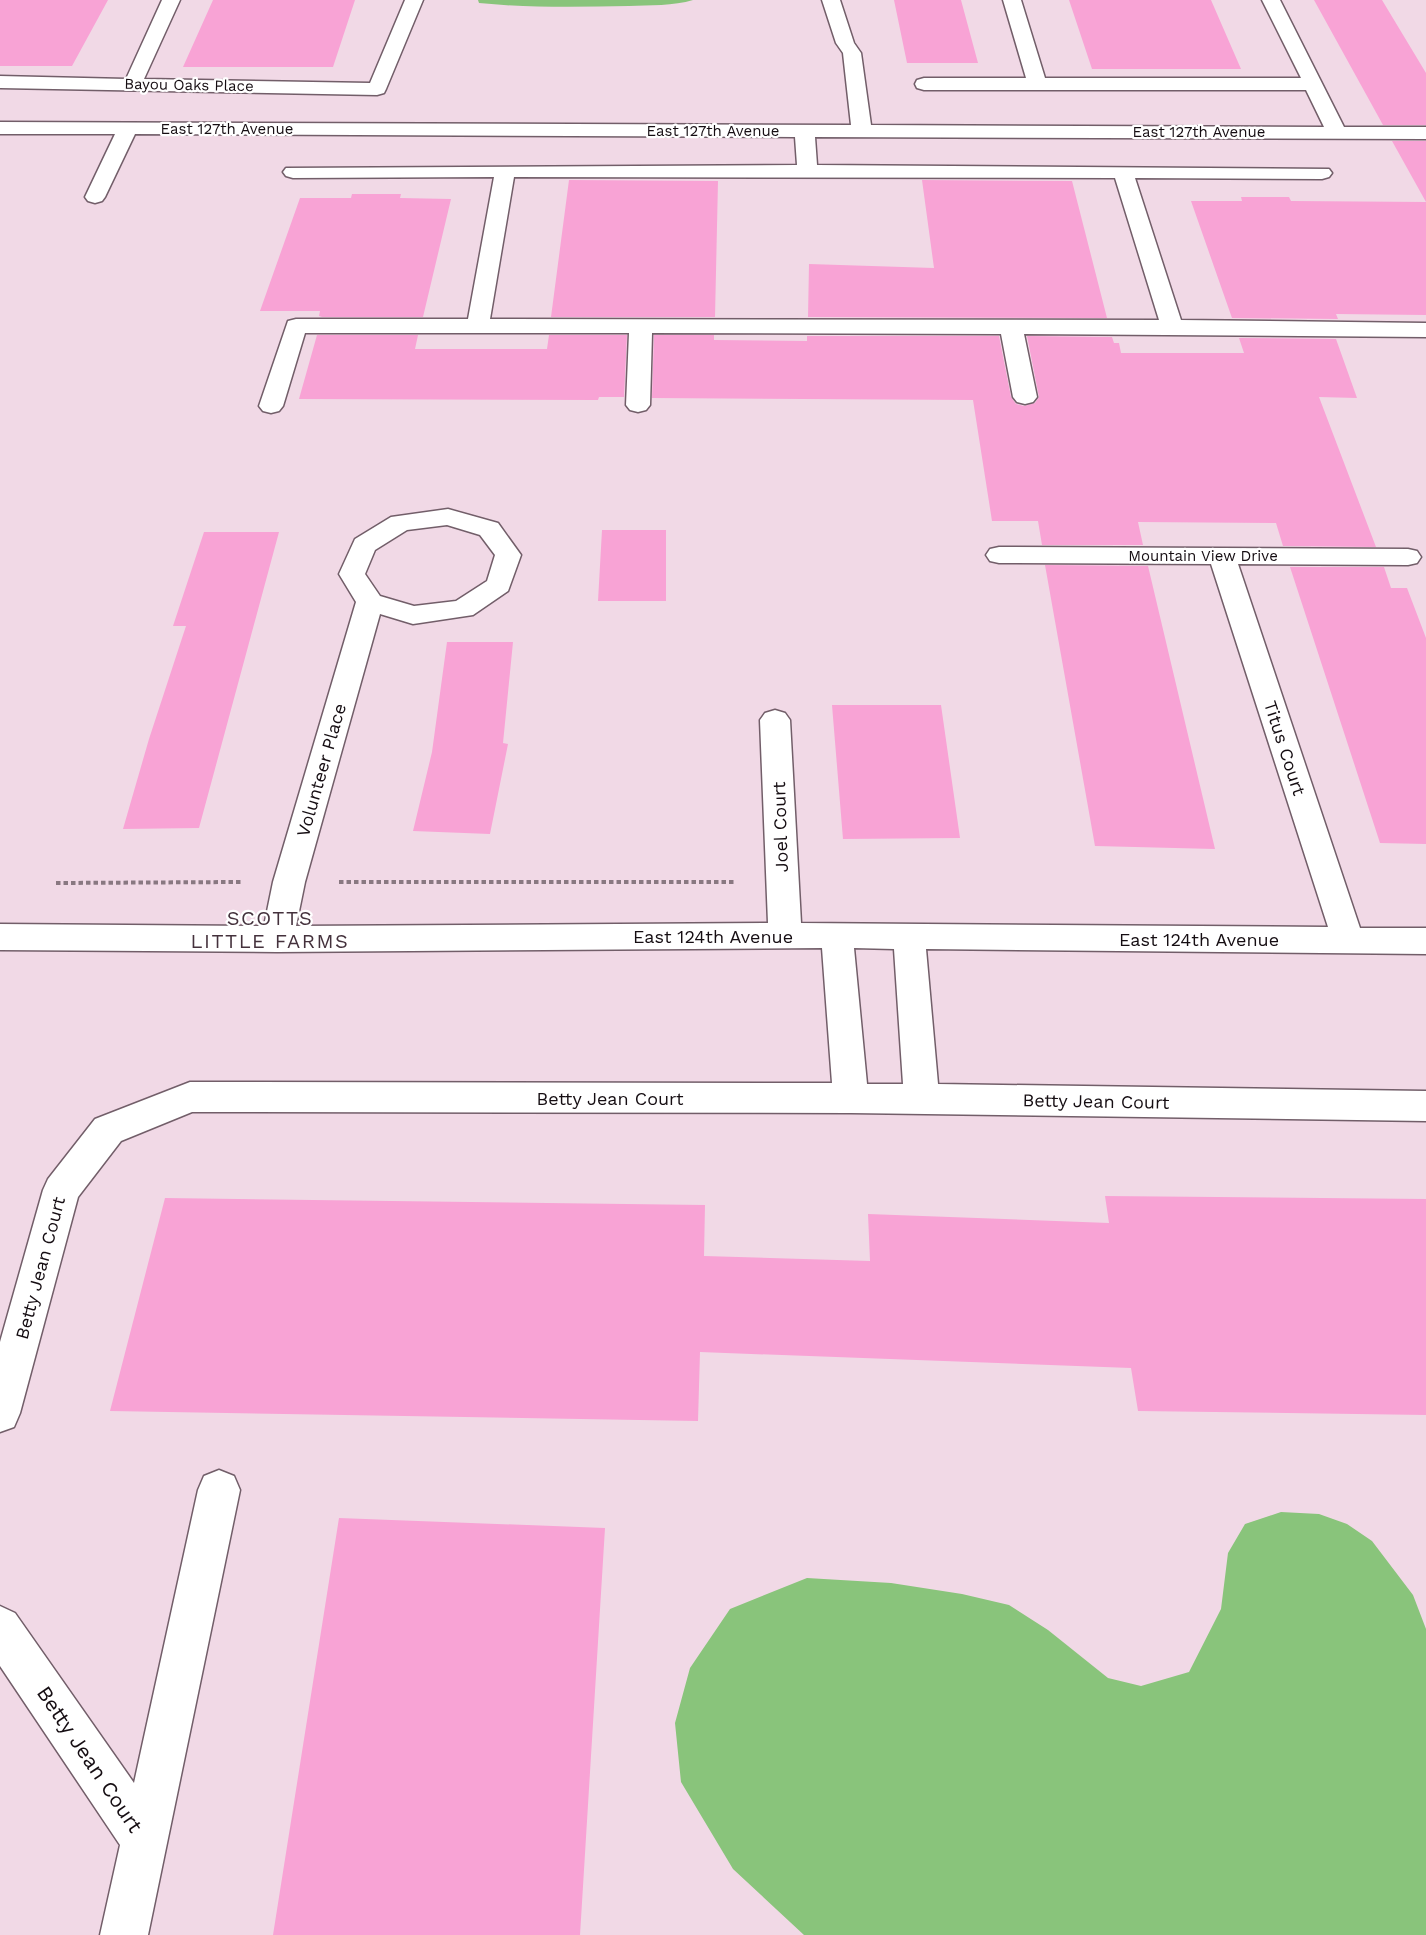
<svg xmlns="http://www.w3.org/2000/svg" width="1426" height="1935" font-family="'Work Sans',sans-serif">
	<style>
		.water { fill: #89c47b }
		.building { fill: #f8a3d5 }
		.lines { fill: none; stroke-linecap: round; stroke-linejoin: round }
		.minor-casing { stroke: #725e69; stroke-width: 3 }
		.path { stroke: #897881; stroke-width: 4; stroke-dasharray: 4.5 3; stroke-linecap: butt }
		.minor { fill: #fff; fill-rule: evenodd }
		.labels { text-anchor: middle; dominant-baseline: central; stroke-width: 4.5; stroke-linejoin: round; paint-order: stroke }
		.far-street-label { font-size: 15px; fill: #150d12; stroke: #fff }
		.street-label { font-size: 18px; fill: #150d12; stroke: #fff }
		.neighbourhood-label { font-size: 20px; letter-spacing: 1.5px; fill: #44313c; stroke: #fff }
		.near-street-label { font-size: 21px; fill: #150d12; stroke: #fff }
	</style>
	<rect width="100%" height="100%" fill="#f1d9e6"/>
	<path class="water" d="M 478,0 L 693,0 C 674,6 649,5 629,6 C 579,7 529,8 479,3 Z
		M 1281,1512 L 1319,1514 L 1347,1524 L 1372,1541 L 1413,1595 L 1426,1629 L 1426,1935 L 804,1935 L 733,1869 L 681,1782 L 675,1723 L 690,1668 L 730,1609 L 807,1578 L 891,1583 L 962,1594 L 1009,1605 L 1048,1630 L 1108,1678 L 1141,1686 L 1189,1672 L 1221,1609 L 1228,1553 L 1245,1524 Z"/>
	<path class="building" d="M 0,0 L 108,0 L 72,66 L 0,66 Z
		M 213,0 L 355,0 L 333,67 L 183,67 Z
		M 894,0 L 961,0 L 978,63 L 907,63 Z
		M 1069,0 L 1211,0 L 1241,69 L 1092,69 Z
		M 1314,0 L 1382,0 L 1426,73 L 1426,125 L 1383,125 Z
		M 1392,141 L 1426,141 L 1426,202 Z
		M 569,180 L 718,181 L 715,317 L 551,317 Z
		M 922,180 L 1072,181 L 1107,318 L 808,317 L 809,264 L 934,268 Z
		M 352,194 L 401,194 L 400,198 L 451,199 L 423,317 L 322,317 L 319,316 L 320,311 L 260,311 L 300,198 L 351,198 Z
		M 1241,197 L 1289,197 L 1291,201 L 1426,202 L 1426,315 L 1336,314 L 1338,319 L 1232,318 L 1191,201 L 1242,201 Z
		M 317,335 L 418,335 L 415,349 L 547,349 L 549,335 L 627,335 L 624,397 L 599,397 L 598,400 L 299,399 Z
		M 654,335 L 714,335 L 714,340 L 807,341 L 807,336 L 999,336 L 1011,397 L 1016,404 L 1024,406 L 1035,403 L 1039,397 L 1027,336 L 1112,337 L 1114,343 L 1119,343 L 1121,353 L 1244,353 L 1239,338 L 1336,339 L 1357,398 L 1319,397 L 1376,547 L 1283,546 L 1276,523 L 1138,522 L 1143,545 L 1042,545 L 1038,521 L 992,521 L 973,400 L 652,398 Z
		M 602,530 L 666,530 L 666,601 L 598,601 Z
		M 204,532 L 279,532 L 199,828 L 123,829 L 149,739 L 186,626 L 173,626 Z
		M 1045,565 L 1148,566 L 1215,849 L 1095,846 Z
		M 1290,567 L 1384,567 L 1391,588 L 1407,588 L 1426,638 L 1426,844 L 1380,843 Z
		M 447,642 L 513,642 L 503,743 L 508,744 L 490,834 L 413,831 L 432,752 Z
		M 832,705 L 941,705 L 960,838 L 843,839 Z
		M 1105,1196 L 1426,1199 L 1426,1415 L 1138,1411 L 1131,1368 L 700,1352 L 698,1421 L 110,1411 L 165,1198 L 705,1205 L 704,1256 L 870,1261 L 868,1214 L 1109,1223 Z
		M 339,1518 L 605,1528 L 580,1935 L 273,1935 Z"/>
	<g class="lines">
		<g class="minor-casing">
			<path id="minor" d="M 162,0 L 180,0 L 144,79 L 370,83 L 405,0 L 423,0 L 386,89 L 384,93 L 377,95 L 0,88 L 0,76 L 126,79 Z
				M 822,0 L 840,0 L 854,43 L 861,53 L 871,125 L 1324,127 L 1306,90 L 924,90 L 917,88 L 915,84 L 917,80 L 924,78 L 1026,78 L 1003,0 L 1021,0 L 1045,78 L 1301,78 L 1262,0 L 1280,0 L 1344,127 L 1426,127 L 1426,139 L 815,137 L 817,165 L 1329,169 L 1332,173 L 1329,177 L 1322,179 L 1135,178 L 1181,320 L 1426,323 L 1426,337 L 1024,334 L 1037,397 L 1033,402 L 1025,404 L 1017,402 L 1013,397 L 1001,334 L 652,333 L 650,405 L 646,410 L 638,412 L 630,410 L 626,405 L 629,333 L 305,333 L 283,406 L 279,411 L 271,413 L 263,411 L 259,406 L 288,321 L 296,319 L 468,319 L 494,177 L 293,178 L 286,176 L 283,172 L 286,168 L 797,165 L 795,137 L 135,134 L 105,197 L 102,201 L 95,203 L 88,201 L 85,197 L 115,134 L 0,134 L 0,122 L 851,125 L 843,53 L 836,43 ZM 514,177 L 1115,178 L 1159,320 L 490,319 Z
				M 448,509 L 498,523 L 521,555 L 508,591 L 473,615 L 413,624 L 380,614 L 305,882 L 296,926 L 768,923 L 760,720 L 765,713 L 775,710 L 785,713 L 790,720 L 801,923 L 1328,927 L 1211,564 L 999,563 L 990,561 L 986,555 L 990,549 L 999,547 L 1408,549 L 1417,551 L 1421,557 L 1417,563 L 1408,565 L 1238,564 L 1360,928 L 1426,928 L 1426,954 L 926,949 L 938,1084 L 1426,1091 L 1426,1121 L 851,1113 L 192,1112 L 121,1141 L 78,1197 L 20,1413 L 14,1427 L 0,1432 L 0,1342 L 43,1190 L 48,1179 L 95,1119 L 190,1082 L 832,1083 L 822,948 L 277,952 L 0,950 L 0,924 L 264,926 L 273,882 L 356,602 L 339,574 L 355,539 L 391,517 ZM 447,525 L 480,535 L 495,555 L 487,581 L 456,601 L 414,606 L 380,596 L 365,574 L 375,550 L 407,530 ZM 854,948 L 894,949 L 903,1084 L 867,1084 Z
				M 219,1470 L 234,1476 L 240,1490 L 148,1935 L 100,1935 L 120,1845 L 0,1666 L 0,1606 L 15,1613 L 134,1783 L 198,1490 L 204,1476 Z"/>
		</g>
		<path class="path" d="M 339,882 L 736,882
			M 56,883 L 241,882"/>
		<use href="#minor" class="minor"/>
	</g>
	<g class="labels">
		<g class="far-street-label">
			<text transform="translate(189 85) rotate(1)">Bayou Oaks Place</text>
			<text x="227" y="129">East 127th Avenue</text>
			<text x="713" y="131">East 127th Avenue</text>
			<text x="1199" y="132">East 127th Avenue</text>
			<text x="1203" y="556">Mountain View Drive</text>
		</g>
		<g class="street-label">
			<text transform="translate(1285 748) rotate(72)">Titus Court</text>
			<text transform="translate(321 770) rotate(-74)">Volunteer Place</text>
			<text transform="translate(780 827) rotate(-92)">Joel Court</text>
			<text x="713" y="936">East 124th Avenue</text>
			<text x="1199" y="939">East 124th Avenue</text>
			<text x="610" y="1098">Betty Jean Court</text>
			<text transform="translate(1096 1101) rotate(1)">Betty Jean Court</text>
			<text transform="translate(40 1268) rotate(-75)">Betty Jean Court</text>
		</g>
		<g class="neighbourhood-label">
			<text x="270" y="918">SCOTTS<tspan x="270" dy="23">LITTLE FARMS</tspan></text>
		</g>
		<g class="near-street-label">
			<text transform="translate(90 1759) rotate(56)">Betty Jean Court</text>
		</g>
	</g>
</svg>
